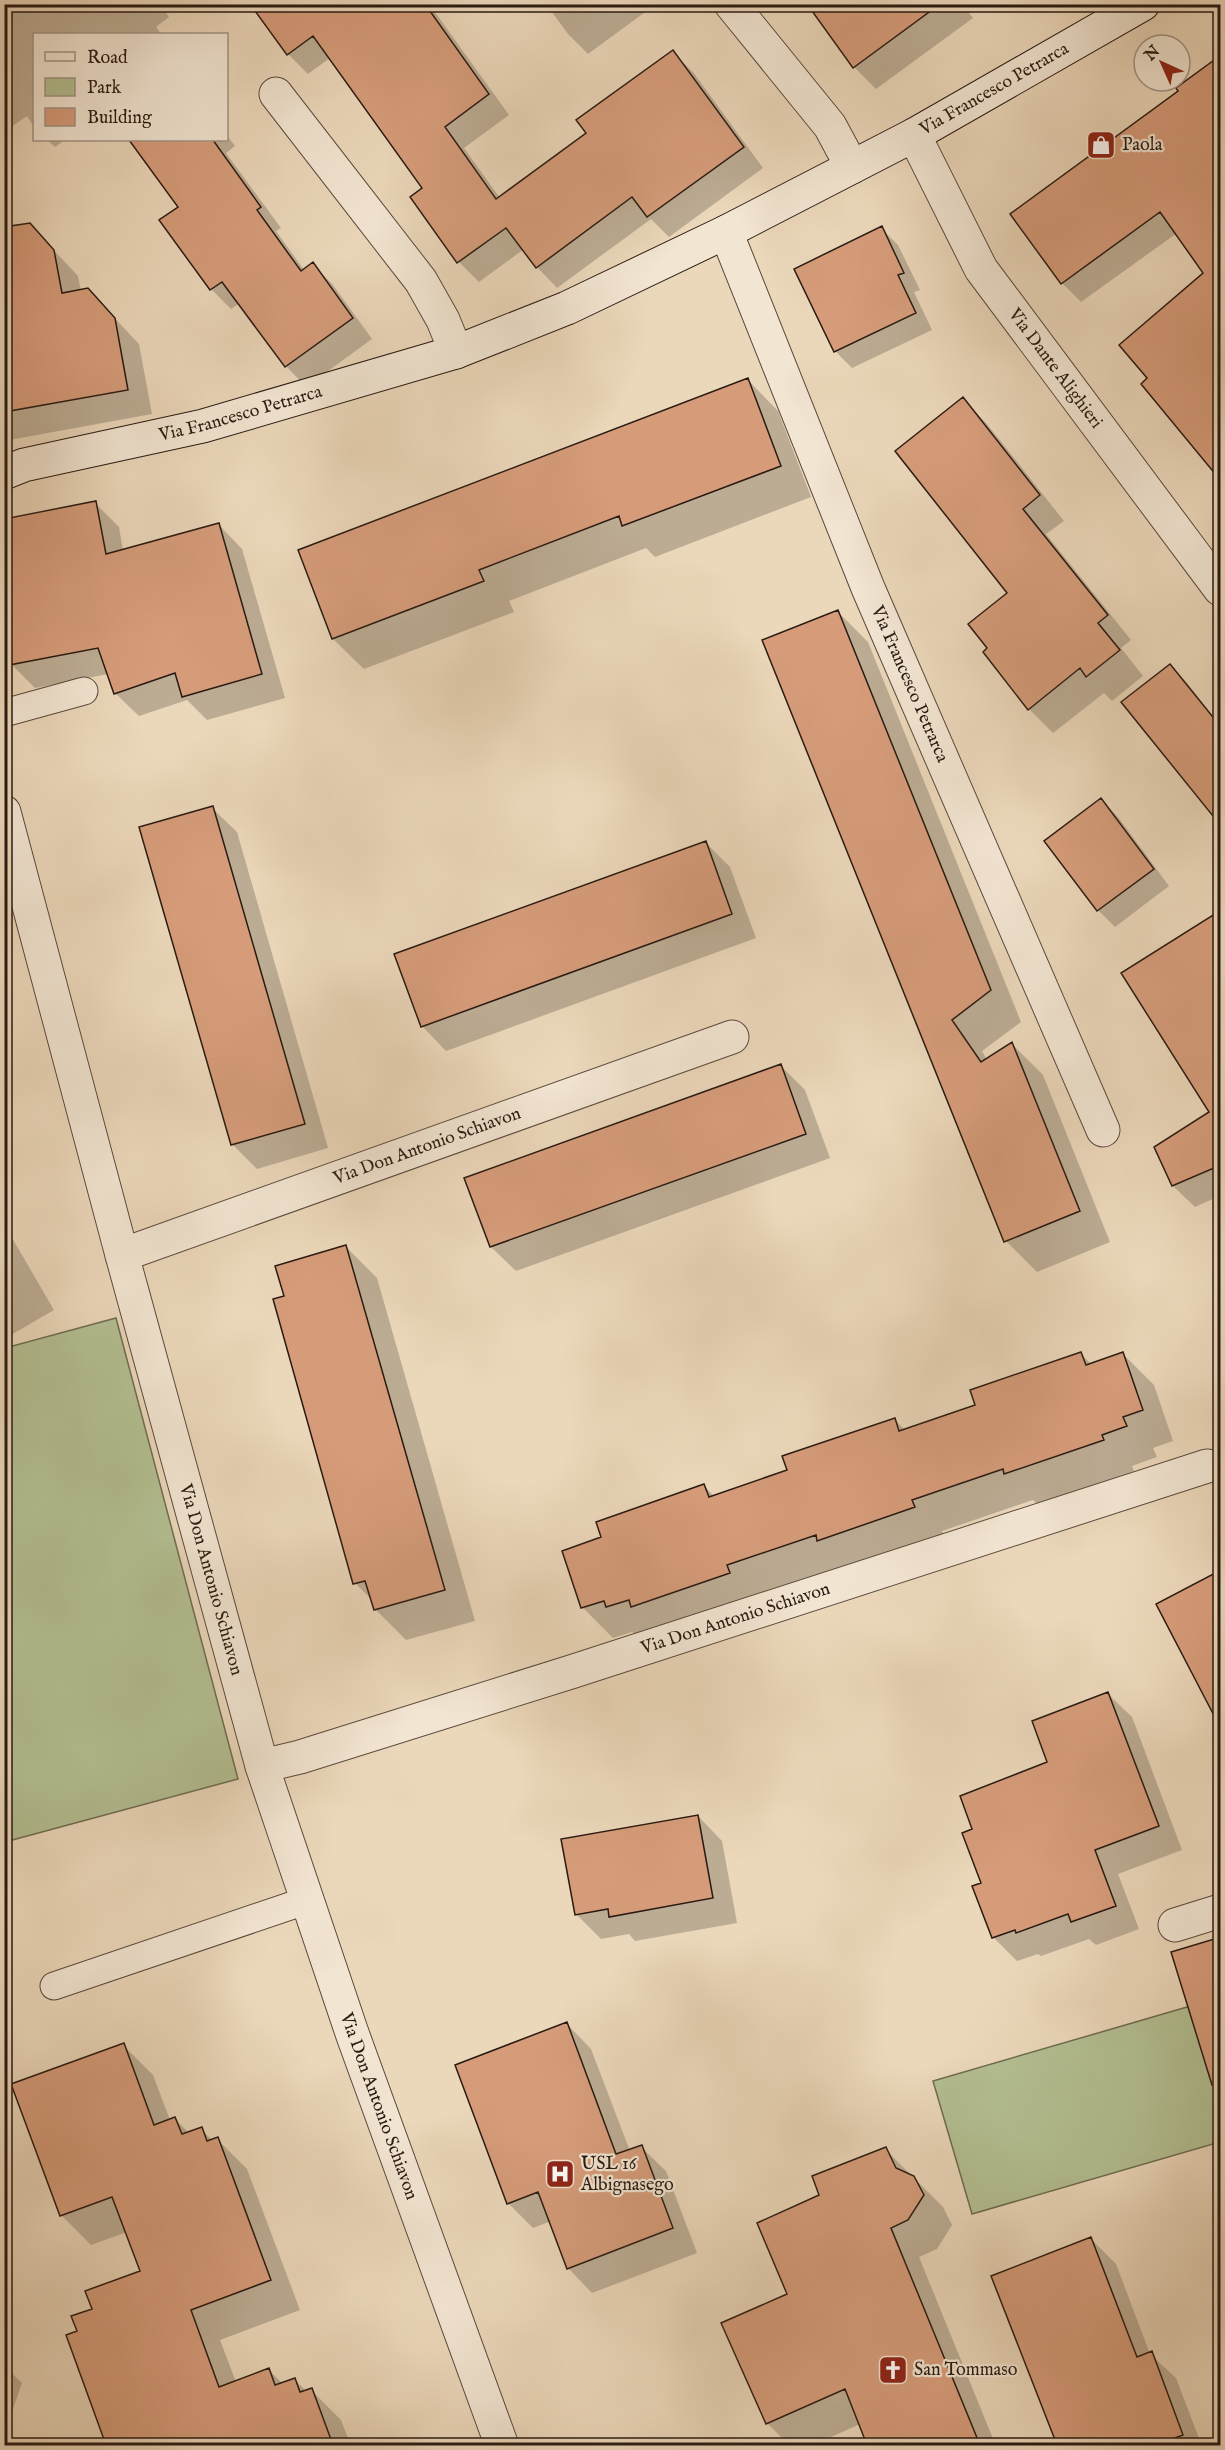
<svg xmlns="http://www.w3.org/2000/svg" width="1225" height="2450" font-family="'IM FELL English',serif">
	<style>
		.green { fill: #b3bf92; stroke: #6e6c52; stroke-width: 1.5 }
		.shadow { fill: #0003 }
		.building { fill: #d69c7a; stroke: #291a12; stroke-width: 1.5 }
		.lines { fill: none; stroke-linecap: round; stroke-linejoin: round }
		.lane-casing { stroke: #5a493c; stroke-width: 29 }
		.street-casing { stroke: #5a493c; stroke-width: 35 }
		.secondary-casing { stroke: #291a12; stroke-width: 35 }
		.lane { stroke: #f2e5d2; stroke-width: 27 }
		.street { stroke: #f2e5d2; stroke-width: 33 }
		.secondary { stroke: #f2e5d2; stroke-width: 33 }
		.labels { text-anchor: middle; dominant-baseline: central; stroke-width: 4.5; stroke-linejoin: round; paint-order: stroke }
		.street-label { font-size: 18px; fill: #291a12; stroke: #f2e5d2 }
		.poi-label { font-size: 18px; fill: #291a12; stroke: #f2e5d2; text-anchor: start }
	</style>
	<rect width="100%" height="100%" fill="#ebd7ba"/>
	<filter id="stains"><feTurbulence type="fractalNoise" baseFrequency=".00333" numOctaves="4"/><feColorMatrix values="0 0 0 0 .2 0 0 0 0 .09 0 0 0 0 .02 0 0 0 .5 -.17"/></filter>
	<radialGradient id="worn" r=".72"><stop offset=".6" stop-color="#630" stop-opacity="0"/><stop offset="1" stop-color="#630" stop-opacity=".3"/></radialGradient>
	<path class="green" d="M 116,1318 L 238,1779 L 5,1842 L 5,1348 Z
		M 1194,2005 L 1220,2096 L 1220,2142 L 972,2214 L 933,2081 Z"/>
	<path class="shadow" d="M 19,4 L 160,4 L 169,17 L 156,27 L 161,34 L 34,34 L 34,127 L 27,116 L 4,132 L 4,18 L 21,6 Z
		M 252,4 L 429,4 L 509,115 L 464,148 L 500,198 L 588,134 L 672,52 L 693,72 L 763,168 L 669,237 L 651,219 L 557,288 L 537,267 L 524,249 L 479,282 L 459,262 L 412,198 L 425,188 L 330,58 L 308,74 L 288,54 Z
		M 546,4 L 650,4 L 652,7 L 588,54 L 568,34 Z
		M 809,4 L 962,4 L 973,18 L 876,89 L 854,67 Z
		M 1220,57 L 1220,483 L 1150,378 L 1205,273 L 1177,233 L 1081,302 L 1062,283 L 1180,91 Z
		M 226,134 L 235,146 L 226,153 L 281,228 L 276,231 L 304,270 L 312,264 L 333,285 L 372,339 L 306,387 L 286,366 L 240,303 L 231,309 L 211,289 L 180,207 L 130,140 L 226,140 Z
		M 47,140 L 65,140 L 55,147 Z
		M 29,224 L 78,276 L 81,291 L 88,290 L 139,344 L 152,414 L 4,441 L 4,229 Z
		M 881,228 L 898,245 L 920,290 L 914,292 L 932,330 L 852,368 L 835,351 Z
		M 748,380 L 778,411 L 811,497 L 655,557 L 646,548 L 509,601 L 514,612 L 364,669 L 333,639 L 300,551 Z
		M 963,399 L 987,424 L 1064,521 L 1046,534 L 1131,640 L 1121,648 L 1143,676 L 1112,701 L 1104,693 L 1053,733 L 1029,709 L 990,649 L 1009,594 Z
		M 95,503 L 119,527 L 123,551 L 219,525 L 242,549 L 285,698 L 207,720 L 187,700 L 139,716 L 115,693 L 108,674 L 35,688 L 11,664 Z
		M 837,611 L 868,642 L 1021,1022 L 982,1051 L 987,1060 L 1012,1044 L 1043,1075 L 1110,1242 L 1037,1272 L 1006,1241 Z
		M 1170,666 L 1187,683 L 1220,725 L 1220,824 Z
		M 1101,800 L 1118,817 L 1169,886 L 1115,927 L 1098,910 L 1046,841 Z
		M 212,808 L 237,832 L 328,1148 L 257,1169 L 232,1144 Z
		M 705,842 L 730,867 L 756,938 L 446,1051 L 422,1026 Z
		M 1220,912 L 1220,1208 L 1215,1198 L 1195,1207 L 1173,1186 L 1156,1148 L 1211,1112 Z
		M 781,1066 L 805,1090 L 830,1158 L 516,1271 L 491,1247 Z
		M 4,1224 L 54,1310 L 4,1339 Z
		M 346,1247 L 377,1278 L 475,1621 L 406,1640 L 375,1609 L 373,1601 L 355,1583 L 285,1297 Z
		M 1081,1354 L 1092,1365 L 1123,1354 L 1154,1385 L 1173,1441 L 1153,1448 L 1157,1457 L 1132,1466 L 1134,1471 L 1037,1504 L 1033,1500 L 942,1531 L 945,1538 L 638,1637 L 632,1632 L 613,1638 L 582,1607 L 603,1538 L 704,1486 L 715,1497 L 789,1471 L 894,1419 L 905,1430 L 977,1406 Z
		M 1108,1694 L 1132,1717 L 1182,1850 L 1118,1874 L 1139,1929 L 1096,1945 L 1089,1939 L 1041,1956 L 1038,1954 L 1017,1961 L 993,1937 L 974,1830 L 1049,1763 Z
		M 698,1816 L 722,1841 L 737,1923 L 635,1941 L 629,1934 L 601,1939 L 577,1915 Z
		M 567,2024 L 591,2049 L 630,2151 L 641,2147 L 666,2171 L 697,2253 L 592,2293 L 568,2268 L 551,2221 L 533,2228 L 508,2203 Z
		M 123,2045 L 153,2075 L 170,2120 L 175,2119 L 189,2133 L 201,2129 L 213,2141 L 217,2139 L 247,2169 L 300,2310 L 220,2340 L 236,2382 L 269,2370 L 283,2384 L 294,2379 L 307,2392 L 311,2390 L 341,2420 L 351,2446 L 108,2446 L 67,2336 L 79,2332 L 93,2310 L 142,2271 L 127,2232 L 91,2245 L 61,2215 Z
		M 885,2149 L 943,2207 L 952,2225 L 937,2249 L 919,2257 L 996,2446 L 869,2446 L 860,2424 L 811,2446 L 790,2446 L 767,2423 L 789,2295 L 821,2196 Z
		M 1091,2239 L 1116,2264 L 1150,2354 L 1176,2378 L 1202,2446 L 1058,2446 L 993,2277 Z
		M 4,2366 L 22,2383 L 4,2435 Z
		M 648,2439 L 655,2446 L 629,2446 Z"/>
	<path class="building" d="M 250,4 L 425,4 L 489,94 L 445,127 L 496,199 L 586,133 L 576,120 L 673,50 L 744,147 L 647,217 L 632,197 L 536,268 L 506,228 L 457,263 L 410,197 L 422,188 L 313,36 L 287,55 Z
		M 807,4 L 940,4 L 853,68 Z
		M 1221,55 L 1221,481 L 1141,384 L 1147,378 L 1119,345 L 1203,273 L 1160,212 L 1061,284 L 1010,214 L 1178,91 L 1176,88 Z
		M 129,140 L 213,140 L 261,207 L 257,210 L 301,271 L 313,262 L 353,318 L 285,367 L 222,282 L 210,290 L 159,220 L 178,207 Z
		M 30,223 L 54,250 L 62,293 L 88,288 L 115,318 L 128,390 L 4,412 L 4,227 Z
		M 882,226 L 904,273 L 898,275 L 916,313 L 834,352 L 794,269 Z
		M 748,378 L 781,466 L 622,526 L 619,516 L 479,570 L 484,581 L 332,639 L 298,550 Z
		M 963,397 L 1040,495 L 1023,509 L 1108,615 L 1098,623 L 1120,650 L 1086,677 L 1080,668 L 1028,710 L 983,652 L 987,648 L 968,624 L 1007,593 L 895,451 Z
		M 96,501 L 106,554 L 219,523 L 262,674 L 182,697 L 175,673 L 114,694 L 98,648 L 9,665 L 4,638 L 4,519 Z
		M 838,610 L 991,990 L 952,1020 L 981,1062 L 1012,1042 L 1080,1211 L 1004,1242 L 762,640 Z
		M 1170,664 L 1221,727 L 1221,826 L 1121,702 Z
		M 1101,798 L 1154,869 L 1097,911 L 1044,841 Z
		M 213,806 L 305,1124 L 231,1145 L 139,827 Z
		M 706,841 L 732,914 L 421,1027 L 394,954 Z
		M 1221,910 L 1221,1165 L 1172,1186 L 1154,1147 L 1209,1112 L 1121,973 Z
		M 781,1064 L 806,1134 L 490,1247 L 464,1178 Z
		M 346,1245 L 445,1590 L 374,1610 L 365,1581 L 353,1584 L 273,1299 L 284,1296 L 275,1266 Z
		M 1081,1352 L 1086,1365 L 1123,1352 L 1143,1410 L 1123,1417 L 1127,1426 L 1102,1435 L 1104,1440 L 1004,1474 L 1003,1469 L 912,1500 L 915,1507 L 817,1541 L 816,1535 L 727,1565 L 730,1573 L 631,1607 L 629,1600 L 606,1607 L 604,1601 L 581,1608 L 562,1551 L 601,1537 L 596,1522 L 704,1484 L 709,1497 L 787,1470 L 782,1456 L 895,1418 L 899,1431 L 975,1405 L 970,1390 Z
		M 1221,1570 L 1221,1729 L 1156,1604 Z
		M 1108,1692 L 1159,1826 L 1095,1850 L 1116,1906 L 1071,1922 L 1068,1914 L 1016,1933 L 1015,1930 L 992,1938 L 972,1886 L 981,1883 L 962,1833 L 972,1829 L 960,1796 L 1047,1762 L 1032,1721 Z
		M 698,1815 L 713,1898 L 609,1917 L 608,1909 L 575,1915 L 561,1839 Z
		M 1221,1937 L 1221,2084 L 1212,2085 L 1171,1952 Z
		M 567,2022 L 616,2154 L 642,2145 L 673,2228 L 567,2269 L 538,2192 L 507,2204 L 455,2065 Z
		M 124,2043 L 154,2125 L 175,2117 L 182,2134 L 202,2127 L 207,2141 L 218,2137 L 271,2280 L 191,2310 L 219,2387 L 269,2368 L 275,2385 L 295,2378 L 300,2392 L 312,2388 L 333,2445 L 106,2445 L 66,2335 L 77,2331 L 71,2316 L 92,2309 L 85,2291 L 140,2271 L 112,2197 L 60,2216 L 11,2084 Z
		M 886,2147 L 896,2168 L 914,2176 L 924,2195 L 908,2220 L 891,2228 L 980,2445 L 867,2445 L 845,2389 L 766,2424 L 721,2323 L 787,2294 L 757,2223 L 819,2195 L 812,2176 Z
		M 1091,2237 L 1137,2357 L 1152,2351 L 1183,2435 L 1156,2445 L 1057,2445 L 991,2276 Z"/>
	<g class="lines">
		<g class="lane-casing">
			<path id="lane" d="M 4,713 L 84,691
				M 54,1986 L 308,1900"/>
		</g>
		<g class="street-casing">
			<g id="street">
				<path d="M 731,4 L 830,126 L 852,167"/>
				<path d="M 276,94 L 421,281 L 443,320 L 456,352"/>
				<path id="s1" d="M 914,135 L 981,269 L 1220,589"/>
				<path id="s2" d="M 726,232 L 868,588 L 1103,1130"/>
				<path id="s3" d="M 4,812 L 122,1255 L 262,1766 L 352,2033 L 502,2446"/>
				<path id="s4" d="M 122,1255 L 732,1037"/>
				<path id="s5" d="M 262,1766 L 300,1757 L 574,1671 L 1207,1466"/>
				<path d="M 1175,1925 L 1220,1911"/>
			</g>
		</g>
		<g class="secondary-casing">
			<g id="secondary">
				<path id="s6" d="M 4,473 L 24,465 L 203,426 L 456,352 L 567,308 L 726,232 L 914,135 L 1143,4"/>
			</g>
		</g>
		<use href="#lane" class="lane"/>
		<use href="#street" class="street"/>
		<use href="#secondary" class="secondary"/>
	</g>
	<defs>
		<g id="shop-square" transform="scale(1.5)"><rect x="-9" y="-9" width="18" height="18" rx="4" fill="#8f2418" stroke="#f2e5d2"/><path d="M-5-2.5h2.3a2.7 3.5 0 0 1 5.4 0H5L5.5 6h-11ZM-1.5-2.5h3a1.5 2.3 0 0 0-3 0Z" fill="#fff"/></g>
		<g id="hospital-square" transform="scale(1.5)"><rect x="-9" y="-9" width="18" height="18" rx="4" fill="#8f2418" stroke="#f2e5d2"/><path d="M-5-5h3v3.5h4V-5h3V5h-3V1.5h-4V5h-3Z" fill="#fff"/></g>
		<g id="church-square" transform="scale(1.5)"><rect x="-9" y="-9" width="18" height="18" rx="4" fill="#8f2418" stroke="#f2e5d2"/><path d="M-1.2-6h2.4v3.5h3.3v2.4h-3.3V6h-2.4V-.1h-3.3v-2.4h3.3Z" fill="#fff"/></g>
	</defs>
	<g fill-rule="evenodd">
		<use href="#shop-square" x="1101" y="145"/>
		<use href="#hospital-square" x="560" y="2174"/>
		<use href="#church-square" x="893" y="2370"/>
	</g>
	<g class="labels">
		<g class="street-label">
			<text stroke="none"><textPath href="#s6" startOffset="1068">Via Francesco Petrarca</textPath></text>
			<text stroke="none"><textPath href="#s1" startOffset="274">Via Dante Alighieri</textPath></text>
			<text stroke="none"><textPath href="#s6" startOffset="244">Via Francesco Petrarca</textPath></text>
			<text stroke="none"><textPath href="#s2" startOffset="488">Via Francesco Petrarca</textPath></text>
			<text stroke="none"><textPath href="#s4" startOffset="324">Via Don Antonio Schiavon</textPath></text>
			<text stroke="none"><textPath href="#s3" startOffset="795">Via Don Antonio Schiavon</textPath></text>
			<text stroke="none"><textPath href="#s5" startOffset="496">Via Don Antonio Schiavon</textPath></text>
			<text stroke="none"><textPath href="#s3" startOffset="1348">Via Don Antonio Schiavon</textPath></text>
		</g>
		<g class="poi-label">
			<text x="1122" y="145">Paola</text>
			<text x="581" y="2164">USL 16<tspan x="581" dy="21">Albignasego</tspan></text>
			<text x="914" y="2370">San Tommaso</text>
		</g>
	</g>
	<rect width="1225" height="2450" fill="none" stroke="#ebd7ba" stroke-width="24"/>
	<rect x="6" y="6" width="1213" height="2438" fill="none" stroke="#291a12" stroke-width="3"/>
	<rect x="12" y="12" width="1201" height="2426" fill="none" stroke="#291a12" stroke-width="1.5"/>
	<rect x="33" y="33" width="195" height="108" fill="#f2e5d2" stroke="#a29485" stroke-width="1.5"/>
	<rect x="45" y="52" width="30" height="9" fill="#f2e5d2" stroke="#a29485" stroke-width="1.5"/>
	<text x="87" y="63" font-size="18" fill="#291a12">Road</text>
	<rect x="45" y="78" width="30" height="18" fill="#b3bf92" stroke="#a29485" stroke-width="1.5"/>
	<text x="87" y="93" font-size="18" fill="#291a12">Park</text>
	<rect x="45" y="108" width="30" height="18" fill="#d69c7a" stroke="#a29485" stroke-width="1.5"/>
	<text x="87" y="123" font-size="18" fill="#291a12">Building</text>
	<g transform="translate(1162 63) rotate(315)"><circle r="28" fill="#f2e5d2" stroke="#a29485" stroke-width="1.5"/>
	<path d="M0-4.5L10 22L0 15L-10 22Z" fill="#8f2418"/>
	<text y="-9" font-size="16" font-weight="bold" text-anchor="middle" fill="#291a12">N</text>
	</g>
	<rect width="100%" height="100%" filter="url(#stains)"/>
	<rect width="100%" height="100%" fill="url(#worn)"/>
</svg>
